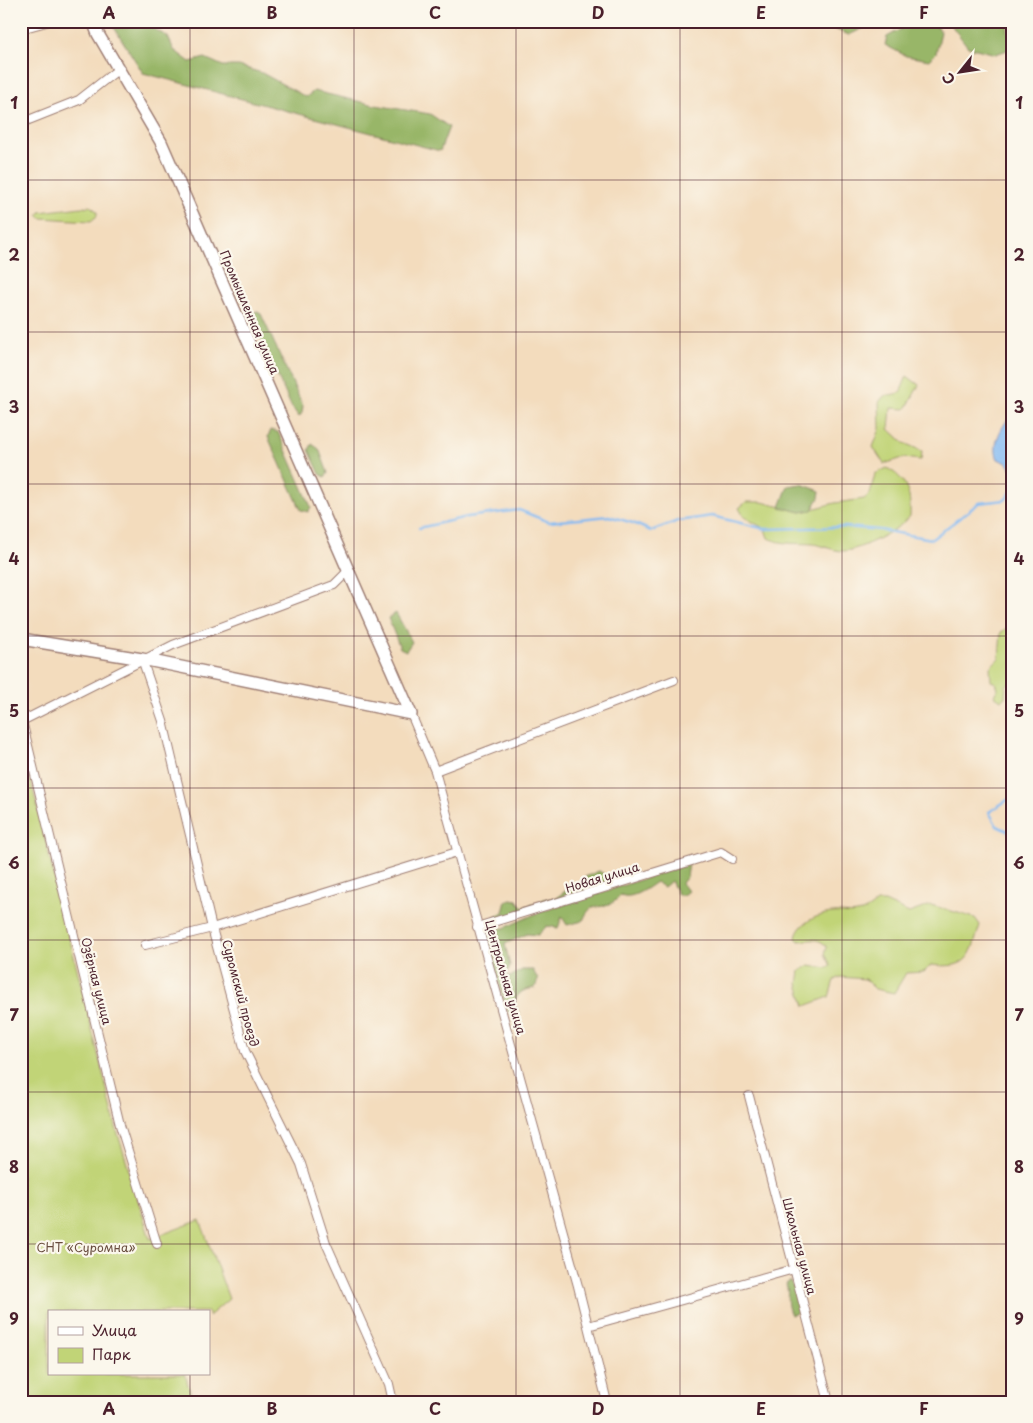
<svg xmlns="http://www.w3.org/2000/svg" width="1033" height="1423" font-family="'Playpen Sans',sans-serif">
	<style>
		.green { fill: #c1d477; stroke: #867a51 }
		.forest { fill: #98b668; stroke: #716a4a }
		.water { fill: #83baf2; stroke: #666c8e }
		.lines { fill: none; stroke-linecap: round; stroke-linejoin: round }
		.stream { stroke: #83baf2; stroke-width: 2.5 }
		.street-casing { stroke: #9e7e74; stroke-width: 10 }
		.secondary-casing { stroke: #9e7e74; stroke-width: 14 }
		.street { stroke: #fff; stroke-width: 8 }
		.secondary { stroke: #fff; stroke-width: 11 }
		.grid { fill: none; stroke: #4a1f2b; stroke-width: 1; stroke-opacity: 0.55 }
		.labels { text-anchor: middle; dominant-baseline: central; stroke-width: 4.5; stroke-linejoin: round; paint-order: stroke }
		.street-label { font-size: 12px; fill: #4a1f2b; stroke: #fbf7ec }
		.park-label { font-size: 12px; fill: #684c3e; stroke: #fbf7ec }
		.neatline { fill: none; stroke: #4a1f2b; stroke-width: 2 }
		.grid-label { font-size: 16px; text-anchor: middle; font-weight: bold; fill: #4a1f2b }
	</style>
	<rect width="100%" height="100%" fill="#fbf7ec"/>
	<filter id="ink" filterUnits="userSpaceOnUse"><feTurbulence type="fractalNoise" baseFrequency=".02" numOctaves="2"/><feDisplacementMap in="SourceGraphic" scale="10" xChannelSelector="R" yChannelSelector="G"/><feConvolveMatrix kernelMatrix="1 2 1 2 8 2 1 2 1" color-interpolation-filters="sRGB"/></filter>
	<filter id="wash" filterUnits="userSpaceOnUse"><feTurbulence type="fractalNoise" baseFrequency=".0096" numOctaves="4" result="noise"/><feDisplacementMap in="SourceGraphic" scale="20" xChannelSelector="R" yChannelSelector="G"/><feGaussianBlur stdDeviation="1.12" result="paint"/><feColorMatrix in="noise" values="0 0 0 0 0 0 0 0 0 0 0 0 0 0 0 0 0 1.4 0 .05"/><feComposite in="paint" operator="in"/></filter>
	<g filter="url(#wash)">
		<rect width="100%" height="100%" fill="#f3dcbd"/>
		<path class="green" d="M 90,206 L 97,211 L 97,216 L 91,221 L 41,218 L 38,215 L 40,212 Z
			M 907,376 L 919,385 L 906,409 L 891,408 L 889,429 L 904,443 L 922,451 L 921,460 L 903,458 L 884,464 L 873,447 L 880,429 L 879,402 L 884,396 L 900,393 Z
			M 887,468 C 907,479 911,493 910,516 C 901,529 859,551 843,551 C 833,551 823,545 813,544 C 797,543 782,545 768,538 L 765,529 L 744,517 L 739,508 L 746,502 L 762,502 L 801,512 L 835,503 L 864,499 L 870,494 L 875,474 Z
			M 1007,628 L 1012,633 L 1012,680 L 1006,686 L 1005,697 L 1001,700 L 994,695 L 998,688 L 996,683 L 991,681 L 990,667 L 999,658 L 1001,632 Z
			M 21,741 L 117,1131 L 150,1239 L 200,1220 L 229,1299 L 209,1316 L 209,1312 L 49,1312 L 49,1374 L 185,1374 L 193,1402 L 21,1402 Z
			M 877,902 L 885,902 L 909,913 L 931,905 L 975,918 L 980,925 C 970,958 969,969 931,965 L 924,972 L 906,973 L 894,993 L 875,989 L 865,979 L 840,977 L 834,980 L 829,997 L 805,1006 L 798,984 L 800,971 L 810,965 L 827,968 L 831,966 L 825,954 L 827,947 C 819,937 811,940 799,941 L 796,938 C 798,923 818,914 833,913 C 841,912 849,915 857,913 C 865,912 871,907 877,902 Z"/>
		<path class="forest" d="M 110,21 L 141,21 L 168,37 L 174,50 L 190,62 L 205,58 L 223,66 L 239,66 L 262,73 L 306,97 L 314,91 L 375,105 L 430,114 L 449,127 L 440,151 L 143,73 Z
			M 822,21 L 870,21 L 870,25 L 849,35 L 822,24 Z
			M 915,21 L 933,22 L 941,32 L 936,53 L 929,60 L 906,56 L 885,45 L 887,37 Z
			M 948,21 L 1007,21 L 1010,49 L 996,54 L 968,47 Z
			M 256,311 L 261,314 L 303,406 L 302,413 L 299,417 L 291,406 L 251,316 Z
			M 271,430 L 278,432 L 311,507 L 308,512 L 301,510 L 268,437 Z
			M 312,444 L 319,449 L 328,473 L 325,477 L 320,474 L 309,450 Z
			M 801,484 L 820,491 L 819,498 L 812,510 L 801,512 L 780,507 L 788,486 Z
			M 396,613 L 412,642 L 406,651 L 400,648 L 388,618 Z
			M 689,864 L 687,877 L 682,883 L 688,891 L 683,895 L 678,895 L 671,881 L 664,887 L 656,882 C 647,888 632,900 621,895 C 618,897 615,902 612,903 C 597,911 591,900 583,921 L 567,925 L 562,917 L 558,928 L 547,926 L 538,935 L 527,934 L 505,944 L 510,966 L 506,975 L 510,977 L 522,970 L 533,970 L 538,980 L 535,988 C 523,990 519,991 514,1003 L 519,1013 L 517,1018 L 507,1011 L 486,941 L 489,929 L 504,928 L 535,914 Z
			M 599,871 L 611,878 L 618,875 L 622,880 L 495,921 L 495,917 L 503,912 L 506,901 L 511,899 L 517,900 L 522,907 L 535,904 L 544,899 L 556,898 L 568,889 L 580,885 L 585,877 Z
			M 790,1281 L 802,1304 L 797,1313 L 791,1315 C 784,1301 790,1295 786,1284 Z"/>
		<path class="water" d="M 1012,414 L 1012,469 L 1007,463 L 998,459 C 991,444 1002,426 1012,414 Z"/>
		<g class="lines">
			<path class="stream" d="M 419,528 L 467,517 L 519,510 L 549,522 L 609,516 L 633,523 L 651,531 L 678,521 L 712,516 L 765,529 L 845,527 L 880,530 L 932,539 L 979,503 L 1005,500 L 1012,491
				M 1012,797 L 989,812 L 997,826 L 1012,833
				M 1012,900 L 1012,921"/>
		</g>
	</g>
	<g filter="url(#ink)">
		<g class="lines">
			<g class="street-casing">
				<path id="street" d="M 21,29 L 50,21
					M 21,123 L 79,100 L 120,68
					M 142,659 L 163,721 L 212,928 L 245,1051 L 301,1164 L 326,1243 L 389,1384 L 393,1402
					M 411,714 L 435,771 L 578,1286 L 607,1402
					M 435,771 L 674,680
					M 477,927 L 721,852 L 732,859
					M 145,945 L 212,928 L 457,852
					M 749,1096 L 829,1402
					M 157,1244 L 120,1125 L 22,721 L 173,645 L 334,585 L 349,570
					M 588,1326 L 794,1269"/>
			</g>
			<g class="secondary-casing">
				<path id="secondary" d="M 93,21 L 98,34 L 161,142 L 411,714
					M 21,639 L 142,659 L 411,714"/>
			</g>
			<use href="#street" class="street"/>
			<use href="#secondary" class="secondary"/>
		</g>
	</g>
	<path class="grid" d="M 190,21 L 190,1312M 354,21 L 354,1402M 516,21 L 516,1402M 680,21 L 680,1402M 842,21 L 842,1402M 21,180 L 1012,180M 21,332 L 1012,332M 21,484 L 1012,484M 21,636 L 1012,636M 21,788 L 1012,788M 21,940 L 1012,940M 21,1092 L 1012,1092M 21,1244 L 1012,1244M 190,1374 L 190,1402"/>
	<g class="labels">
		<g class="street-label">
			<text transform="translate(250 312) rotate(67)">Промышленная улица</text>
			<text transform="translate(602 877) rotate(-17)">Новая улица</text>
			<text transform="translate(506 977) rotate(74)">Центральная улица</text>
			<text transform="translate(97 981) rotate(76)">Озёрная улица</text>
			<text transform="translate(241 993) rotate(75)">Суромский проезд</text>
			<text transform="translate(800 1246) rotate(75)">Школьная улица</text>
		</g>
		<g class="park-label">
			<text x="86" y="1247">СНТ «Суромна»</text>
		</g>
	</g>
	<rect width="1033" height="1423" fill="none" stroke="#fbf7ec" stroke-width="55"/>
	<rect x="48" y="1310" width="162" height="65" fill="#fbf7ec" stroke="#b4a19f"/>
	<rect x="58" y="1327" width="25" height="8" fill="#ffffff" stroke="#b4a19f"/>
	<text x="92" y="1336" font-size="15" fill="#4a1f2b">Улица</text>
	<rect x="58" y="1348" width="25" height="15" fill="#c1d477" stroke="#b4a19f"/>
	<text x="92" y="1360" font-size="15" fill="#4a1f2b">Парк</text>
	<g transform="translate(960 72) rotate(240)" stroke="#fbf7ec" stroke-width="4" paint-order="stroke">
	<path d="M0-4L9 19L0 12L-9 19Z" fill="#4a1f2b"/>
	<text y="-8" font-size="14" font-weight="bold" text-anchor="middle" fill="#4a1f2b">С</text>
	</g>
	<rect x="28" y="28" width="978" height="1368" class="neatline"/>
	<g class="grid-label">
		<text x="109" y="19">A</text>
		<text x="272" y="19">B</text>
		<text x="435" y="19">C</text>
		<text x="598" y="19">D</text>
		<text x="761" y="19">E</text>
		<text x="924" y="19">F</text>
		<text x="14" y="109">1</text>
		<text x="1019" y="109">1</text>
		<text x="14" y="261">2</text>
		<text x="1019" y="261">2</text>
		<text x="14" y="413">3</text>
		<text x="1019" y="413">3</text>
		<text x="14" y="565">4</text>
		<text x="1019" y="565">4</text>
		<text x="14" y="717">5</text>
		<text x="1019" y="717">5</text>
		<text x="14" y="869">6</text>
		<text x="1019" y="869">6</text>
		<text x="14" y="1021">7</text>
		<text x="1019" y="1021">7</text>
		<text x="14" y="1173">8</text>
		<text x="1019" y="1173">8</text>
		<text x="14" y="1325">9</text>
		<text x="1019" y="1325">9</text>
		<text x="109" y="1415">A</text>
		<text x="272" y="1415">B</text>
		<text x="435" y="1415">C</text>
		<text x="598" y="1415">D</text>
		<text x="761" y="1415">E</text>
		<text x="924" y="1415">F</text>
	</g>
</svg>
